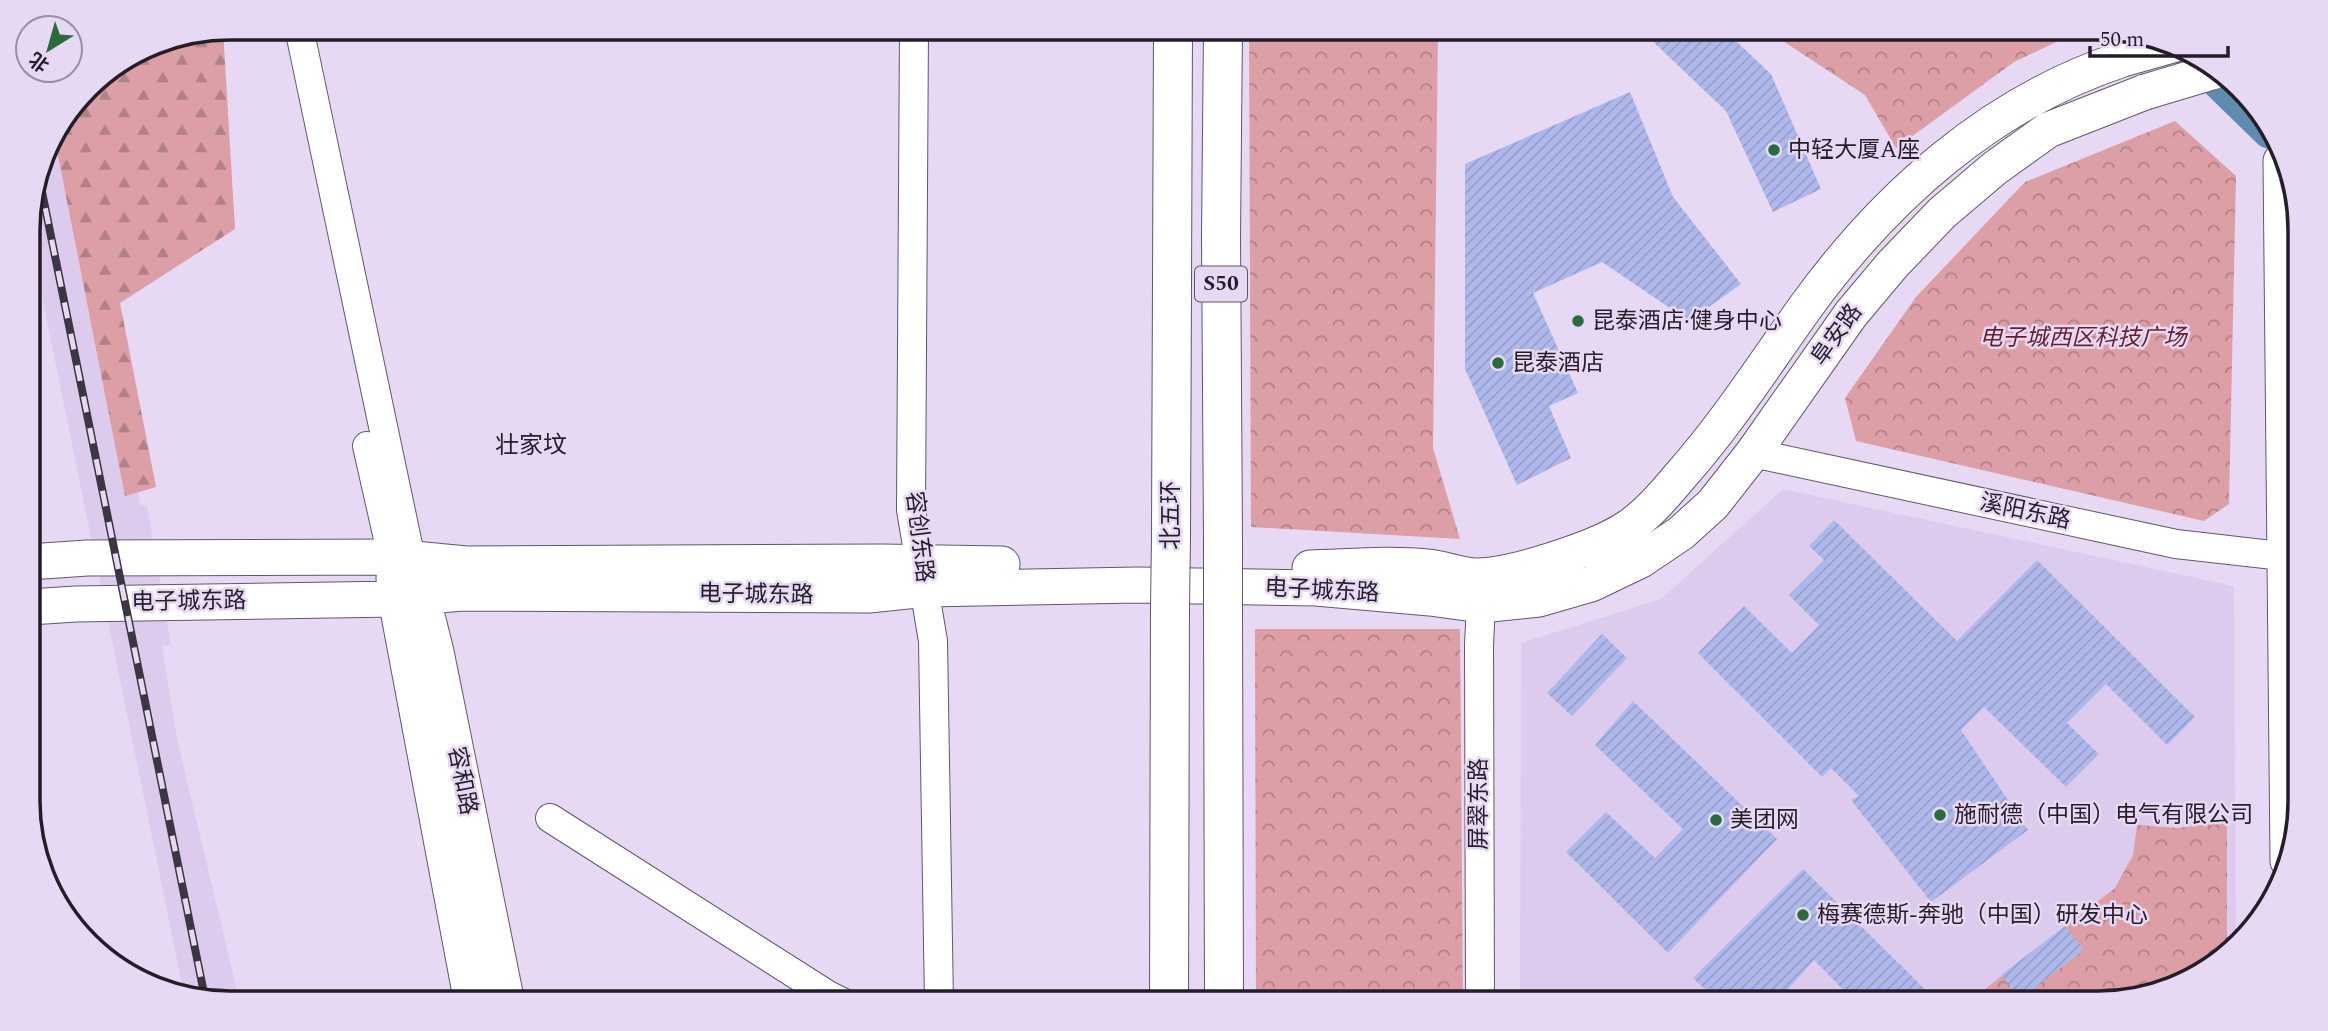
<svg xmlns="http://www.w3.org/2000/svg" width="2328" height="1031" font-family="Spectral,'Noto Sans SC',serif">
	<style>
		.built { fill: #ddcbee }
		.forest { fill: url(#forest-firs) }
		.park { fill: url(#park-crowns) }
		.lines { fill: none; stroke-linecap: round; stroke-linejoin: round }
		.river { stroke: #608bb0; stroke-width: 33 }
		.building { fill: url(#building-hatch) }
		.minor-casing { stroke: #63566e; stroke-width: 30 }
		.major-casing { stroke: #63566e; stroke-width: 37 }
		.highway-casing { stroke: #63566e; stroke-width: 40 }
		.minor { stroke: #fff; stroke-width: 28 }
		.major { stroke: #fff; stroke-width: 35 }
		.highway { stroke: #fff; stroke-width: 38 }
		.rail-casing { stroke: #3c3542; stroke-width: 8 }
		.rail { stroke: #e7d8f4; stroke-width: 5; stroke-dasharray: 16; stroke-linecap: butt }
		.major-bridge-casing { stroke: #63566e; stroke-width: 37; stroke-linecap: butt }
		.highway-bridge-casing { stroke: #63566e; stroke-width: 40; stroke-linecap: butt }
		.major-bridge { stroke: #fff; stroke-width: 35 }
		.highway-bridge { stroke: #fff; stroke-width: 38 }
		.poi-dot { fill: #286d39; stroke: #e7d8f4; stroke-width: 2.5 }
		.labels { text-anchor: middle; dominant-baseline: central; stroke-width: 5; stroke-linejoin: round; paint-order: stroke }
		.shield { fill: #e7d8f4; stroke: #5e5666; stroke-width: 2 }
		.shield-label { font-size: 21px; font-weight: bold; fill: #241e29 }
		.poi-label { font-size: 23px; fill: #241e29; stroke: #e7d8f4; text-anchor: start }
		.street-label { font-size: 23px; fill: #241e29; stroke: #e7d8f4 }
		.park-label { font-size: 23px; font-style: italic; fill: #661e2b; stroke: #e7d8f4 }
		.neighbourhood-label { font-size: 24px; fill: #241e29; stroke: #e7d8f4 }
		.rim { fill: none; stroke: #241e29; stroke-width: 3.5 }
	</style>
	<defs>
		<pattern id="forest-firs" width="22" height="20" patternUnits="userSpaceOnUse" patternTransform="scale(1.75)"><rect width="22" height="20" fill="#db9fa5"/><path d="M5 1l3.5 6h-7zM16 11l3.5 6h-7z" fill="#b18186"/></pattern>
		<pattern id="park-crowns" width="20" height="18" patternUnits="userSpaceOnUse" patternTransform="scale(1.75)"><rect width="20" height="18" fill="#db9fa5"/><path d="M2 6a3 3 0 1 1 6 0M12 15a3 3 0 1 1 6 0" fill="none" stroke="#b18186"/></pattern>
		<pattern id="building-hatch" width="6" height="6" patternUnits="userSpaceOnUse" patternTransform="scale(1.75)"><rect width="6" height="6" fill="#afb8eb"/><path d="M-1 1l2-2M0 6l6-6M5 7l2-2" fill="none" stroke="#969eca"/></pattern>
	</defs>
	<rect width="100%" height="100%" fill="#e7d8f4"/>
	<path class="built" d="M 71,112 L 140,505 L 147,505 L 171,645 L 162,646 L 177,739 L 240,1003 L 184,994 L 28,228 L 28,217 L 49,141 Z
		M 1783,489 L 2234,586 L 2236,941 L 2221,961 L 2110,1003 L 1520,1003 L 1521,643 L 1661,599 Z"/>
	<path class="forest" d="M 223,29 L 235,229 L 120,303 L 156,487 L 125,496 L 54,135 L 97,78 L 153,43 Z"/>
	<path class="park" d="M 1249,28 L 1438,28 L 1433,448 L 1460,539 L 1251,527 Z
		M 1763,28 L 2086,28 L 2014,62 L 1896,148 L 1865,95 Z
		M 2175,121 L 2236,176 L 2229,504 L 2204,521 L 1856,441 L 1845,398 L 1916,297 L 2025,182 Z
		M 1255,629 L 1460,629 L 1463,1003 L 1256,1003 Z
		M 2227,822 L 2227,953 L 2221,961 L 2110,1003 L 1967,1003 L 2115,888 L 2133,855 L 2137,825 L 2178,828 Z"/>
	<g class="lines">
		<path class="river" d="M 2191,56 L 2269,132"/>
	</g>
	<path class="building" d="M 1651,28 L 1722,28 L 1771,74 L 1821,189 L 1773,212 L 1726,111 L 1646,35 Z
		M 1630,92 L 1673,197 L 1741,284 L 1689,321 L 1602,262 L 1533,293 L 1578,393 L 1549,406 L 1571,458 L 1517,485 L 1465,369 L 1465,164 Z
		M 1834,520 L 1957,641 L 2037,560 L 2195,717 L 2167,745 L 2106,684 L 2067,723 L 2099,754 L 2066,787 L 1984,707 L 1961,730 L 2028,830 L 1931,902 L 1851,800 L 1859,796 L 1831,768 L 1822,777 L 1698,653 L 1744,606 L 1792,653 L 1819,625 L 1789,595 L 1824,560 L 1809,546 Z
		M 1602,634 L 1627,658 L 1572,716 L 1547,693 Z
		M 1633,701 L 1777,839 L 1668,953 L 1566,852 L 1606,812 L 1655,858 L 1683,829 L 1595,745 Z
		M 1803,869 L 1939,1003 L 1856,1003 L 1814,960 L 1788,989 L 1802,1003 L 1719,1003 L 1693,978 Z
		M 2065,926 L 2084,950 L 2020,999 L 2001,975 Z"/>
	<g class="lines">
		<g class="minor-casing">
			<path id="minor" d="M 299,28 L 411,559
				M 914,28 L 911,510 L 933,641 L 939,1003
				M 367,446 L 389,543
				M 1753,453 L 2176,544 L 2299,558
				M 550,818 L 828,995 L 844,1003
				M 1480,1003 L 1479,645 L 1481,605"/>
		</g>
		<g class="major-casing">
			<path id="major" d="M 2281,161 L 2288,861
				M 29,562 L 87,558 L 393,557 L 466,564 L 882,562 L 1002,564
				M 1310,568 C 1348,567 1390,563 1427,567 C 1444,568 1462,577 1479,576 C 1509,575 1548,562 1576,552 C 1593,546 1614,537 1629,527 C 1649,513 1665,494 1681,475 C 1728,422 1766,362 1807,305 C 1887,195 1992,102 2123,59
				M 417,576 L 436,652 L 507,1003
				M 394,578 L 396,599 L 472,1003
				M 29,607 L 76,604 L 396,599 L 462,593 L 869,595 L 926,589 L 1138,585 L 1316,588 L 1430,598 L 1481,605 L 1539,599 L 1591,584 L 1641,560 L 1681,533 L 1713,504 L 1753,453 L 1851,314 L 1893,264 L 1942,213 L 1995,168 L 2048,130 L 2145,92"/>
		</g>
		<g class="highway-casing">
			<path id="highway" d="M 1223,28 L 1221,237 L 1223,540
				M 1171,538 L 1173,28
				M 1223,608 L 1224,1003
				M 1169,1003 L 1170,607"/>
		</g>
		<use href="#minor" class="minor"/>
		<use href="#major" class="major"/>
		<use href="#highway" class="highway"/>
		<g class="rail-casing">
			<path id="rail" d="M 39,177 L 205,998"/>
		</g>
		<use href="#rail" class="rail"/>
		<g class="major-bridge-casing">
			<path id="major-bridge" d="M 2123,59 L 2176,44
				M 2145,92 L 2212,72"/>
		</g>
		<g class="highway-bridge-casing">
			<path id="highway-bridge" d="M 1170,607 L 1171,538
				M 1223,608 L 1223,540"/>
		</g>
		<use href="#major-bridge" class="major-bridge"/>
		<use href="#highway-bridge" class="highway-bridge"/>
	</g>
	<g class="poi-dot">
		<circle cx="1774" cy="150" r="7"/>
		<circle cx="1578" cy="321" r="7"/>
		<circle cx="1498" cy="363" r="7"/>
		<circle cx="1940" cy="815" r="7"/>
		<circle cx="1716" cy="820" r="7"/>
		<circle cx="1803" cy="915" r="7"/>
	</g>
	<g class="labels">
		<rect class="shield" x="1195" y="266.5" width="52" height="35" rx="5"/>
		<g class="shield-label">
			<text x="1221" y="284">S50</text>
		</g>
		<g class="poi-label">
			<text x="1788" y="150">中轻大厦A座</text>
			<text x="1592" y="321">昆泰酒店·健身中心</text>
			<text x="1512" y="363">昆泰酒店</text>
			<text x="1954" y="815">施耐德（中国）电气有限公司</text>
			<text x="1730" y="820">美团网</text>
			<text x="1817" y="915">梅赛德斯-奔驰（中国）研发中心</text>
		</g>
		<g class="street-label">
			<text transform="translate(1837 335) rotate(-54)">阜安路</text>
			<text transform="translate(2025 512) rotate(12)">溪阳东路</text>
			<text transform="translate(1171 515) rotate(-90)">北五环</text>
			<text transform="translate(919 537) rotate(83)">容创东路</text>
			<text transform="translate(1322 591) rotate(3)">电子城东路</text>
			<text transform="translate(756 595) rotate(1)">电子城东路</text>
			<text transform="translate(189 602) rotate(-1)">电子城东路</text>
			<text transform="translate(462 781) rotate(79)">容和路</text>
			<text transform="translate(1479 804) rotate(-90)">屏翠东路</text>
		</g>
		<g class="park-label">
			<text x="2083" y="338">电子城西区科技广场</text>
		</g>
		<g class="neighbourhood-label">
			<text x="531" y="446">壮家坟</text>
		</g>
	</g>
	<path d="M0 0H2328V1031H0ZM230 40H2098A190 190 0 0 1 2288 230V801A190 190 0 0 1 2098 991H230A190 190 0 0 1 40 801V230A190 190 0 0 1 230 40Z" fill="#e7d8f4" fill-rule="evenodd"/>
	<path class="rim" d="M230 40H2098A190 190 0 0 1 2288 230V801A190 190 0 0 1 2098 991H230A190 190 0 0 1 40 801V230A190 190 0 0 1 230 40Z"/>
	<g transform="translate(49 49) rotate(217)"><circle r="33" fill="#e7d8f4" stroke="#998ea3" stroke-width="2"/>
	<path d="M0-5L12 26L0 18L-12 26Z" fill="#286d39"/>
	<text y="-10" font-size="19" font-weight="bold" text-anchor="middle" fill="#241e29">北</text>
	</g>
	<path d="M2090 46v10h138v-10" fill="none" stroke="#241e29" stroke-width="3.5"/>
	<text x="2100" y="46" font-size="21" fill="#241e29" stroke="#e7d8f4" stroke-width="5" paint-order="stroke">50 m</text>
</svg>
